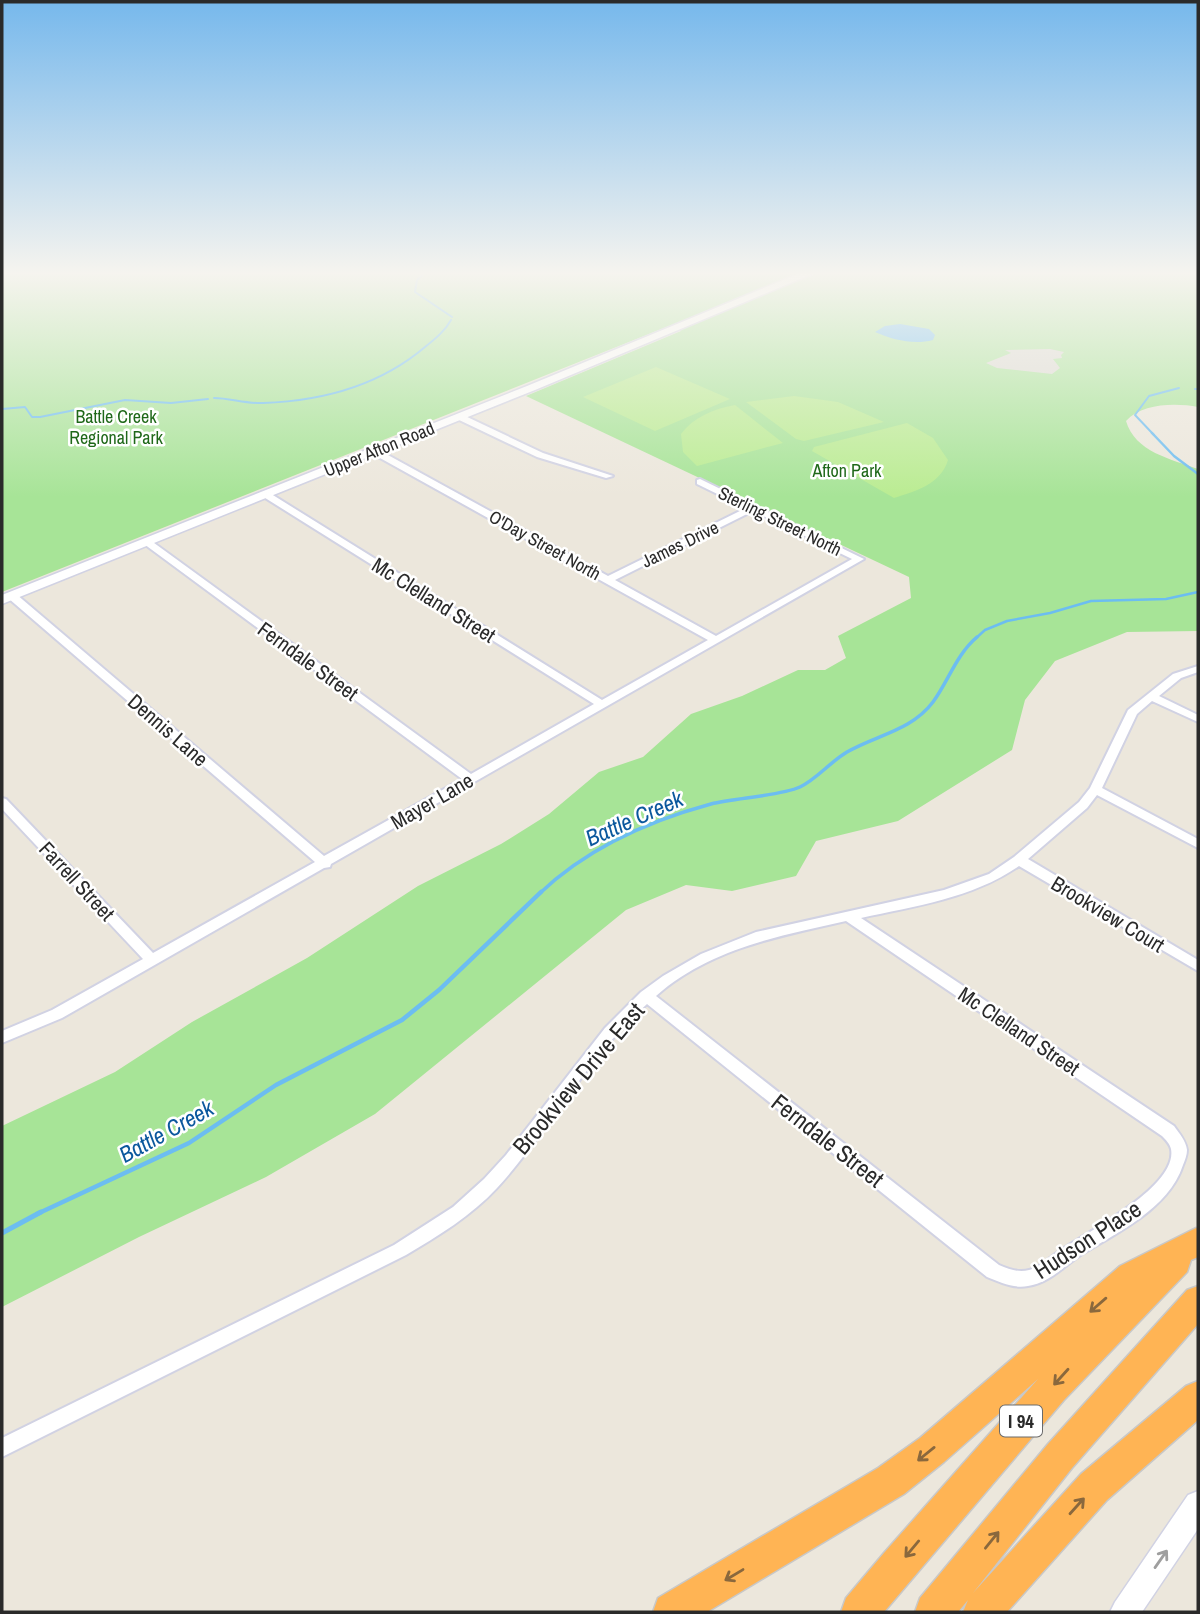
<svg xmlns="http://www.w3.org/2000/svg" width="1200" height="1614" font-family="'Archivo Narrow',sans-serif">
	<style>
		.green { fill: #a7e497 }
		.pitch { fill: #baec92 }
		.plaza { fill: #dcdad3 }
		.water { fill: #6cbdf1 }
		.lines { fill: none; stroke-linecap: round; stroke-linejoin: round }
		.stream-far4 { stroke: #6cbdf1; stroke-width: 2 }
		.stream-far3 { stroke: #6cbdf1; stroke-width: 2.5 }
		.stream-far2 { stroke: #6cbdf1; stroke-width: 3.5 }
		.stream-far1 { stroke: #6cbdf1; stroke-width: 4.5 }
		.stream { stroke: #6cbdf1; stroke-width: 5 }
		.street-casing { stroke: #d1d2e3; stroke-width: 4 }
		.secondary-casing { stroke: #d1d2e3; stroke-width: 3 }
		.highway-casing { stroke: #c8c8c8; stroke-width: 3 }
		.street { fill: #fff; fill-rule: evenodd }
		.secondary { fill: #fff; fill-rule: evenodd }
		.highway { fill: #ffb454; fill-rule: evenodd }
		.oneway { stroke: #8a683d }
		.oneway2 { stroke: #9f9f9f }
		.labels { text-anchor: middle; dominant-baseline: central; stroke-width: 5; stroke-linejoin: round; paint-order: stroke }
		.far-park-label { font-size: 18px; fill: #1f6819; stroke: #fff }
		.far-street-label { font-size: 18px; fill: #2a2a2a; stroke: #fff }
		.shield { fill: #fff; stroke: #6a6a6a; stroke-width: 2 }
		.shield-label { font-size: 19px; font-weight: bold; fill: #2a2a2a }
		.street-label { font-size: 21px; fill: #2a2a2a; stroke: #fff }
		.water-label { font-size: 23px; font-style: italic; fill: #0b589d; stroke: #fff }
		.near-street-label { font-size: 24px; fill: #2a2a2a; stroke: #fff }
	</style>
	<rect width="100%" height="100%" fill="#ece7dc"/>
	<path class="green" d="M 2,271 L 1198,271 L 1198,407 C 1176,403 1142,403 1126,421 C 1135,452 1171,459 1198,469 L 1198,631 L 1127,632 L 1055,661 L 1025,700 L 1012,750 L 898,821 L 816,841 L 796,876 L 732,891 L 686,885 L 626,910 L 375,1114 L 266,1177 L 139,1237 L 2,1307 L 2,1126 L 115,1072 L 192,1022 L 307,958 L 418,886 L 501,844 L 549,814 L 599,772 L 643,757 L 691,714 L 742,696 L 798,670 L 825,670 L 846,658 L 838,636 L 911,598 L 909,577 L 526,396 L 681,331 L 669,326 L 2,592 Z"/>
	<path class="pitch" d="M 656,367 L 730,399 L 655,431 L 583,397 Z
		M 794,396 L 838,402 L 884,422 L 804,441 L 796,439 L 746,402 Z
		M 735,405 L 783,443 L 697,466 L 683,452 L 681,434 C 694,417 713,409 735,405 Z
		M 907,423 L 933,438 L 948,460 C 941,484 916,491 894,498 L 812,451 L 814,447 Z"/>
	<path class="plaza" d="M 1050,349 L 1064,352 L 1061,355 L 1062,358 L 1053,359 L 1060,368 L 1052,374 L 997,368 L 986,363 L 1011,353 L 1005,350 Z"/>
	<path class="water" d="M 900,324 L 929,329 L 935,335 L 933,340 C 914,345 893,340 875,332 L 885,326 Z"/>
	<g class="lines">
		<path class="stream-far4" d="M 426,271 L 417,280 L 415,292 L 452,317
			M 1195,389 L 1198,389
			M 214,398 C 230,398 246,404 263,403 C 321,401 379,386 425,347 C 435,339 445,331 451,320
			M 2,409 L 25,407 L 32,417 L 40,417 L 125,400 L 171,403 L 208,399
			M 1154,435 L 1135,415 L 1149,396 L 1179,388"/>
		<path class="stream-far3" d="M 1152,433 L 1174,456 L 1198,474
			M 975,639 L 985,630 L 1007,621 L 1050,613 L 1091,601 L 1166,599 L 1198,592"/>
		<path class="stream-far2" d="M 539,894 C 587,848 648,821 711,804 C 735,798 780,796 800,787 C 817,779 830,762 847,752 C 876,735 911,731 933,702 C 949,680 956,655 977,637"/>
		<path class="stream-far1" d="M 37,1214 L 189,1143 L 276,1085 L 402,1020 L 439,990 L 541,892"/>
		<path class="stream" d="M 2,1233 L 41,1212"/>
		<g class="street-casing">
			<path id="street" d="M 457,415 L 463,415 L 543,453 L 613,476 L 606,478 L 537,457 L 457,419 Z
				M 371,449 L 377,449 L 608,576 L 746,508 L 697,484 L 697,480 L 700,479 L 864,559 L 331,864 L 330,867 L 324,868 L 62,1018 L 2,1043 L 2,1031 L 52,1010 L 143,959 L 2,809 L 2,798 L 6,799 L 153,953 L 315,862 L 8,598 L 8,594 L 16,594 L 324,856 L 462,779 L 144,544 L 144,540 L 150,540 L 471,774 L 594,704 L 262,496 L 262,492 L 268,492 L 602,700 L 708,640 L 371,453 ZM 753,511 L 852,559 L 716,636 L 615,580 Z
				M 1198,666 L 1198,672 L 1181,678 L 1159,696 L 1198,715 L 1198,722 L 1152,701 L 1137,714 L 1102,788 L 1198,839 L 1198,848 L 1097,795 L 1087,808 L 1028,859 L 1198,960 L 1198,971 L 1019,866 C 973,898 915,906 861,918 L 1174,1126 C 1179,1133 1186,1141 1187,1150 C 1187,1155 1185,1160 1183,1165 C 1169,1209 1116,1233 1079,1256 C 1063,1267 1049,1283 1028,1286 C 1014,1289 1000,1282 987,1277 L 647,1004 C 587,1057 550,1130 497,1188 C 471,1216 438,1236 406,1255 L 2,1457 L 2,1438 L 394,1245 L 453,1207 L 484,1179 L 506,1155 L 605,1028 L 641,992 L 663,976 L 701,954 L 756,932 L 944,890 L 989,874 L 1014,857 L 1079,802 L 1090,788 L 1128,710 L 1173,674 ZM 846,921 L 1162,1136 C 1166,1140 1170,1144 1171,1149 C 1178,1186 1089,1231 1064,1248 C 1055,1254 1046,1261 1037,1267 C 1024,1274 1012,1271 999,1265 L 656,996 C 709,949 779,936 846,921 Z"/>
		</g>
		<g class="secondary-casing">
			<path id="secondary" d="M 805,271 L 819,271 L 535,390 L 2,604 L 2,595 L 527,386 Z
				M 1198,1491 L 1198,1529 L 1142,1612 L 1110,1612 L 1115,1602 L 1188,1495 Z"/>
		</g>
		<g class="highway-casing">
			<path id="highway" d="M 1196,1228 L 1198,1229 L 1198,1257 L 1191,1260 L 1187,1272 L 1064,1400 L 884,1612 L 841,1612 L 846,1598 L 884,1553 L 1038,1379 L 944,1462 L 904,1494 L 707,1612 L 653,1612 L 658,1598 L 878,1468 L 920,1438 L 1120,1266 Z
				M 1198,1286 L 1198,1324 L 1072,1468 L 973,1593 L 1081,1474 L 1186,1386 L 1198,1381 L 1198,1420 L 1107,1500 L 1007,1612 L 963,1612 L 968,1600 L 958,1612 L 915,1612 L 920,1598 L 1048,1444 L 1187,1290 Z"/>
		</g>
		<use href="#street" class="street"/>
		<use href="#secondary" class="secondary"/>
		<use href="#highway" class="highway"/>
	</g>
	<defs><path id="oneway-shaft" d="M-6 0H5M1.5-3L5.5 0L1.5 3" fill="none" stroke-width="1.6" stroke-linecap="round" stroke-linejoin="round" transform="scale(1.75)"/></defs>
	<g class="oneway">
		<use href="#oneway-shaft" transform="translate(1098 1305) rotate(139)"/>
		<use href="#oneway-shaft" transform="translate(1061 1377) rotate(132)"/>
		<use href="#oneway-shaft" transform="translate(926 1454) rotate(141)"/>
		<use href="#oneway-shaft" transform="translate(1077 1506) rotate(-48)"/>
		<use href="#oneway-shaft" transform="translate(992 1540) rotate(-51)"/>
		<use href="#oneway-shaft" transform="translate(912 1549) rotate(130)"/>
		<use href="#oneway-shaft" transform="translate(734 1575) rotate(149)"/>
	</g>
	<use class="oneway2" href="#oneway-shaft" transform="translate(1161 1559) rotate(-55)"/>
	<linearGradient id="sky" x2="0" y2="1"><stop stop-color="#76b8ec"/><stop offset="0.55" stop-color="#f6f4ef"/><stop offset="1" stop-color="#f6f4ef" stop-opacity="0"/></linearGradient>
	<rect width="1200" height="497" fill="url(#sky)"/>
	<g class="labels">
		<g class="far-park-label">
			<text x="116" y="416">Battle Creek<tspan x="116" dy="21">Regional Park</tspan></text>
			<text x="847" y="470">Afton Park</text>
		</g>
		<g class="far-street-label">
			<text transform="translate(379 449) rotate(-22)">Upper Afton Road</text>
			<text transform="translate(780 521) rotate(26)">Sterling Street North</text>
			<text transform="translate(680 544) rotate(-26)">James Drive</text>
			<text transform="translate(545 545) rotate(29)">O'Day Street North</text>
		</g>
		<rect class="shield" x="1000" y="1405.5" width="42" height="31" rx="5"/>
		<g class="shield-label">
			<text x="1021" y="1421">I 94</text>
		</g>
		<g class="street-label">
			<text transform="translate(434 600) rotate(32)">Mc Clelland Street</text>
			<text transform="translate(308 661) rotate(36)">Ferndale Street</text>
			<text transform="translate(168 730) rotate(41)">Dennis Lane</text>
			<text transform="translate(432 801) rotate(-30)">Mayer Lane</text>
			<text transform="translate(77 881) rotate(47)">Farrell Street</text>
			<text transform="translate(1108 914) rotate(31)">Brookview Court</text>
			<text transform="translate(1019 1031) rotate(34)">Mc Clelland Street</text>
		</g>
		<g class="water-label">
			<text transform="translate(634 818) rotate(-24)">Battle Creek</text>
			<text transform="translate(166 1131) rotate(-29)">Battle Creek</text>
		</g>
		<g class="near-street-label">
			<text transform="translate(578 1078) rotate(-50)">Brookview Drive East</text>
			<text transform="translate(828 1140) rotate(38)">Ferndale Street</text>
			<text transform="translate(1087 1239) rotate(-33)">Hudson Place</text>
		</g>
	</g>
	<rect width="1200" height="1614" fill="none" stroke="#2a2a2a" stroke-width="7"/>
</svg>
